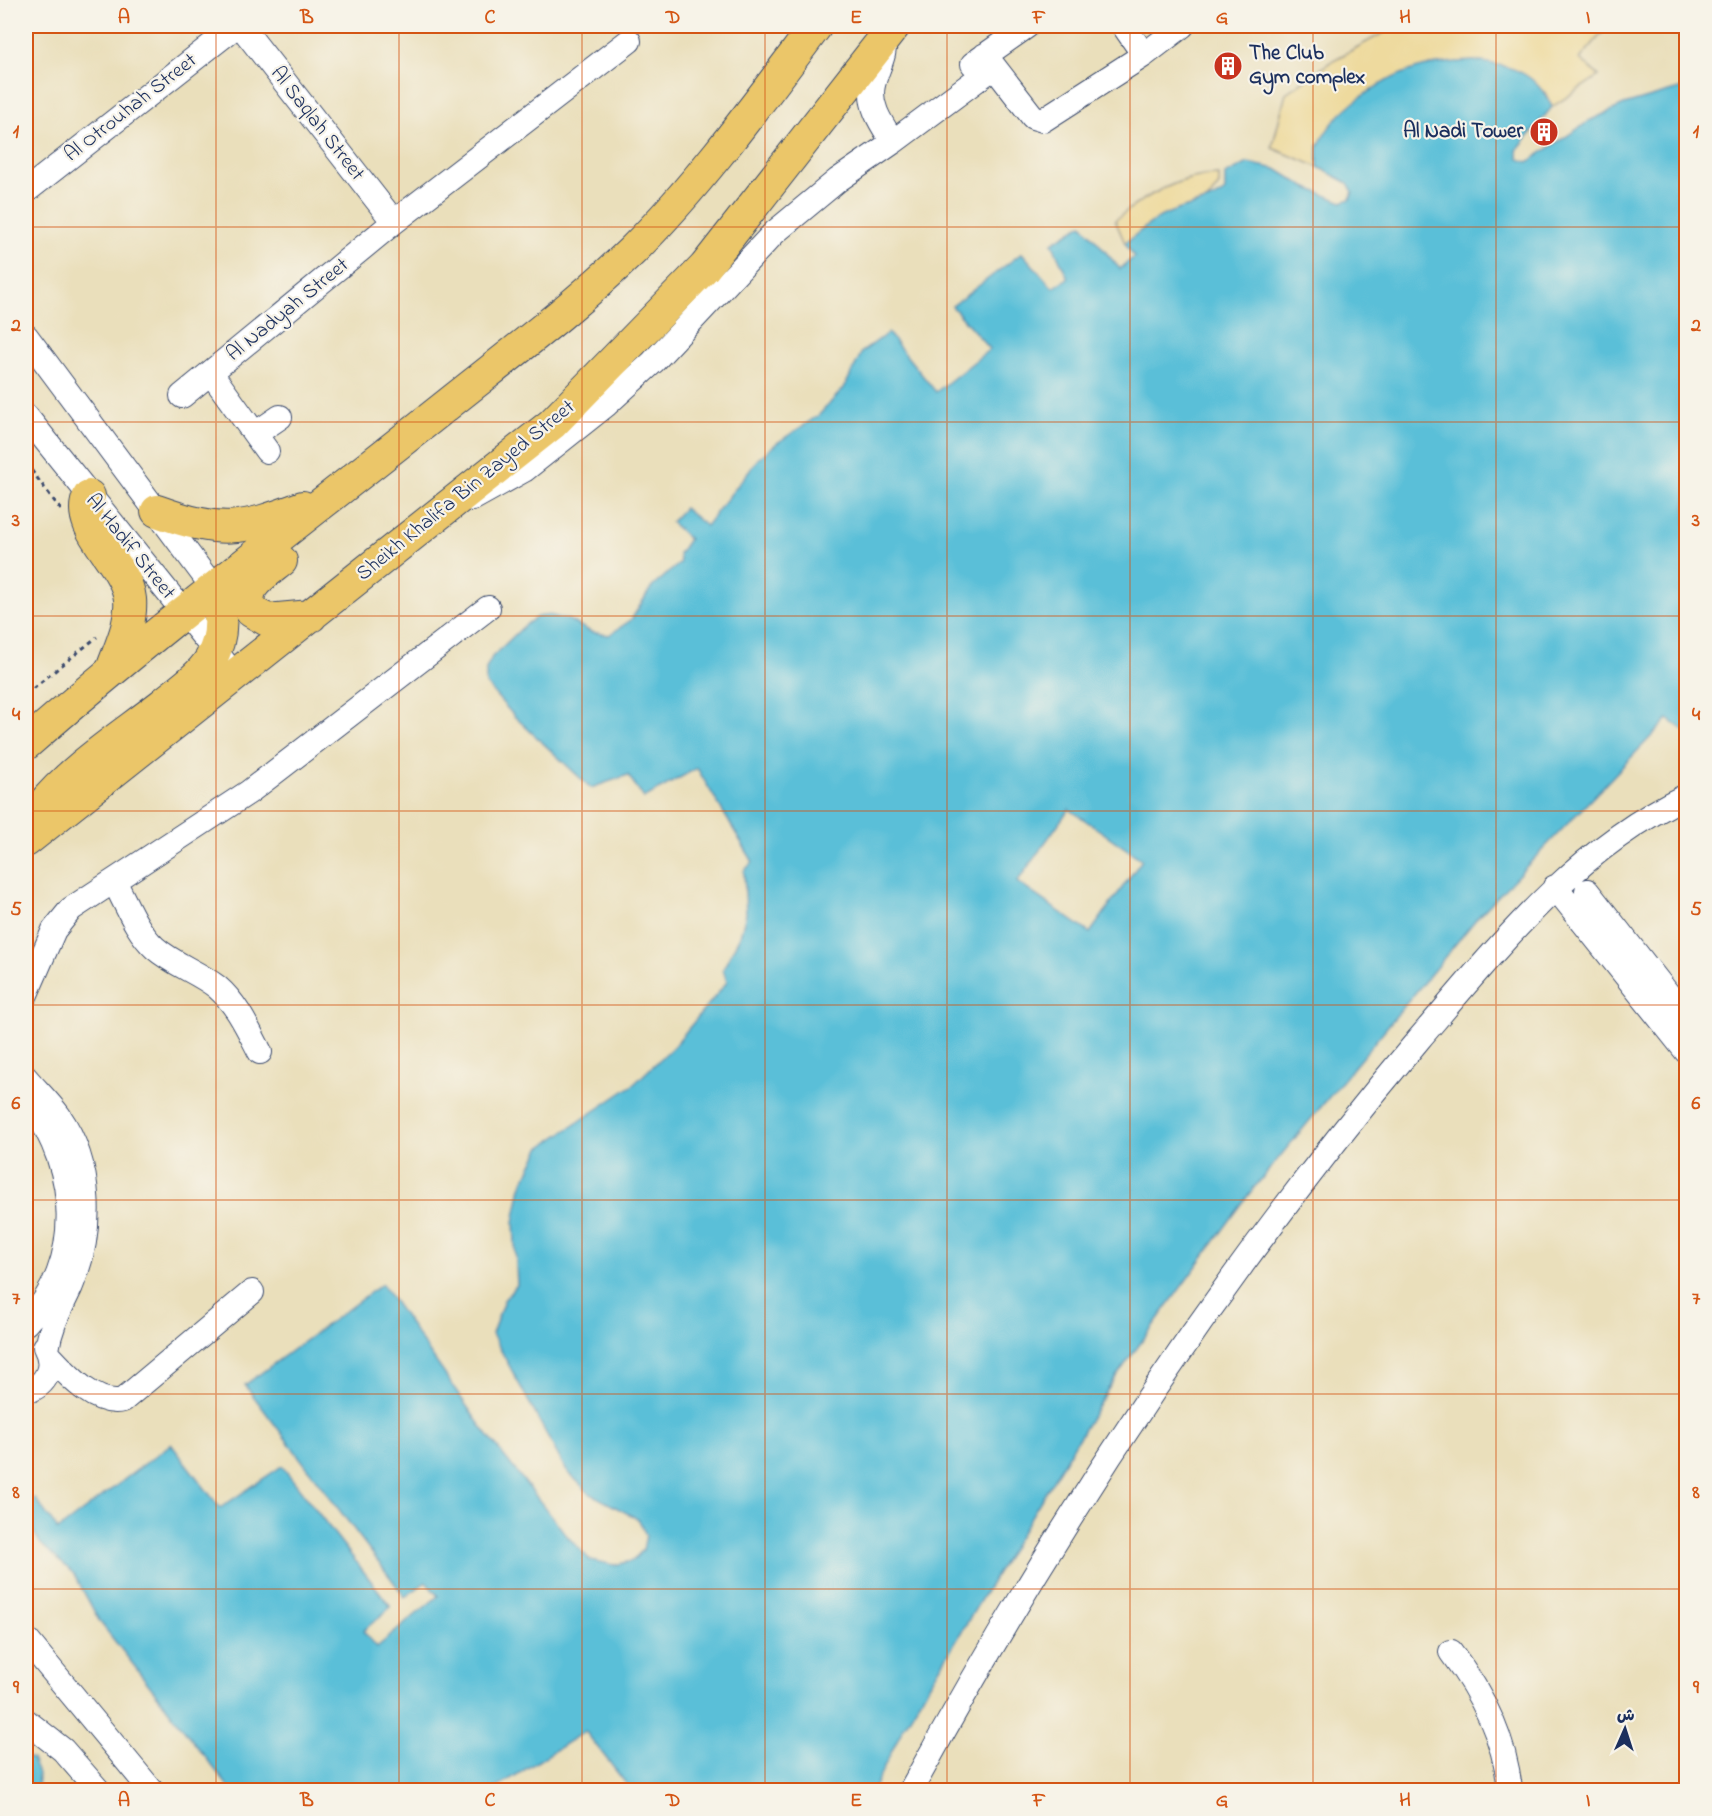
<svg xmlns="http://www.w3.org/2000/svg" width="1712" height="1816" font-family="'Indie Flower','Playpen Sans Arabic',sans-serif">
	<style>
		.sand { fill: #eeda9e; stroke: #84847e; stroke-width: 1.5 }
		.water { fill: #5abfd8; stroke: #3a779b; stroke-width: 1.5; fill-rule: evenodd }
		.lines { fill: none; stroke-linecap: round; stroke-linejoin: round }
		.minor-casing { stroke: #3a496c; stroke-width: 26 }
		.major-casing { stroke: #3a496c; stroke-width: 34 }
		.path { stroke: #3a496c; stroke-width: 3; stroke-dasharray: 4.5 4.5; stroke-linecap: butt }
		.minor { stroke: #fff; stroke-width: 24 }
		.major { stroke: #ebc669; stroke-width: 32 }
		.grid { fill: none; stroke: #d45514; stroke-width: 1.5; stroke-opacity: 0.55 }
		.labels { text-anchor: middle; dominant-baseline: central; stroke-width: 4.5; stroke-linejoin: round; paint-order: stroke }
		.poi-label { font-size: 21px; font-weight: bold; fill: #1b2f5e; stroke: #f7f3e8; text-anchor: start }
		.street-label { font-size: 21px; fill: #1b2f5e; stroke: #f7f3e8 }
		.neatline { fill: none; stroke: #d45514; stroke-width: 2 }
		.grid-label { font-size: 20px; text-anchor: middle; font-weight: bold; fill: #d45514 }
	</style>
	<rect width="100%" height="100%" fill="#f7f3e8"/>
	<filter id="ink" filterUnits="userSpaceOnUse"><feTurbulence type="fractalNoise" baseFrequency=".0167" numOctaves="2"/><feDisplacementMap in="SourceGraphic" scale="12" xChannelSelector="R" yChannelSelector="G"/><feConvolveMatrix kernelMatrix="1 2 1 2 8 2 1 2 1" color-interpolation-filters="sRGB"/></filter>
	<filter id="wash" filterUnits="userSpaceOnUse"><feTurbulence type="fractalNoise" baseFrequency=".008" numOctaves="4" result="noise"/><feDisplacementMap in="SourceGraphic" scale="24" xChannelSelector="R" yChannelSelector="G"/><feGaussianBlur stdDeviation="1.35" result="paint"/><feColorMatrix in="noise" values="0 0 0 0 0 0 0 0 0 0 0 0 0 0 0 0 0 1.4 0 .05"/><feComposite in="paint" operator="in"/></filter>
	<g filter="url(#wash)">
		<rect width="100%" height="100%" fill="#eadfbb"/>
		<path class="sand" d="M 1396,26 L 1608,26 L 1580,59 L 1599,76 L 1552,107 L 1545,92 L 1475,61 L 1430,65 L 1340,118 L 1318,146 L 1318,167 L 1272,148 L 1286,93 L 1332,61 Z
			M 1219,175 L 1219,185 L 1207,201 C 1174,208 1152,223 1125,243 L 1115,220 C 1145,196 1179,175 1219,175 Z"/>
		<path class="water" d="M 1475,61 C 1512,66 1535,71 1552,107 L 1517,150 L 1519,159 L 1528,162 L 1591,120 L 1624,105 L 1686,87 L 1686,732 L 1668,719 L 1477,918 L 1249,1194 L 1113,1381 L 902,1730 L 873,1790 L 631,1790 L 585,1731 L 493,1790 L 231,1790 L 100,1622 L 74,1574 L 41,1544 L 26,1520 L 26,1505 L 35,1498 L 58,1530 L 171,1444 L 220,1508 L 282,1466 L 391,1607 L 363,1631 L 377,1647 L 438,1596 L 426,1582 L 405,1597 L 245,1385 L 382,1284 L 482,1428 L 568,1537 L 590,1560 L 614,1565 L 632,1561 L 643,1550 L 646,1535 L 638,1519 L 589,1493 L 566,1470 L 492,1334 L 504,1300 L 517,1285 L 514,1222 L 521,1187 L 540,1148 L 633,1085 L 674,1046 L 727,982 L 723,969 L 740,936 L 746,914 L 744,871 L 753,862 L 697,768 L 644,798 L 628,775 L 591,788 L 514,716 L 486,684 L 486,669 L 492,657 L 524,626 L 537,617 L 549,615 L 569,620 L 591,632 L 609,635 L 631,620 L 651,588 L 680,563 L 679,554 L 689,539 L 671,522 L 684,508 L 706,526 L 758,459 L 777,443 L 819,415 L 844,388 L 862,352 L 888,333 L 936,392 L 990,349 L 952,306 L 1022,253 L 1053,288 L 1068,278 L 1052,243 L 1082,224 L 1120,269 L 1134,257 L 1125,243 C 1137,234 1148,224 1160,217 C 1181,205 1207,206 1225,191 L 1225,175 L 1248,163 L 1276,169 L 1305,187 L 1342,202 L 1350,199 L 1353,192 L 1348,183 L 1318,167 C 1318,160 1317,151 1319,145 C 1334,110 1380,80 1415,69 C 1434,63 1455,62 1475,61 ZM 1069,809 L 1142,860 L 1090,933 L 1017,882 Z
			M 26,1757 L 32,1759 L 38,1774 L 37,1790 L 26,1790 Z"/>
	</g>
	<g filter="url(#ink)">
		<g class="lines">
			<g class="minor-casing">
				<path id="minor" d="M 241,26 L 394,222
					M 1124,26 L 1144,55
					M 884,38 C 886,57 877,67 873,85 C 868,106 883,126 893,142
					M 985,55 L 1033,117 L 1043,120 L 1144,55 L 1182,26
					M 973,64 L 1027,26
					M 26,191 L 236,26
					M 26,336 L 215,590
					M 211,373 L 267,451
					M 182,396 L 394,222 L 629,41
					M 26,416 L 224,662
					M 255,434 L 280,417
					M 472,499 L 524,470 L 607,404 L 653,362 L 774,233 L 838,180 L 893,142 L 994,67
					M 114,881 C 126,903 136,931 155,948 C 173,964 198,972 217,987 C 237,1004 248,1029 260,1052
					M 1555,887 L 1686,1051
					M 1587,891 L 1686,1017
					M 26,994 L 54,930 L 71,909 L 249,792 L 488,608
					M 26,1078 C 36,1090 49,1102 59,1116 C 93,1165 94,1232 71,1286 C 61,1308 50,1326 47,1350
					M 26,1323 C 85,1264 79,1169 31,1105
					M 49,1355 C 66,1373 95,1407 123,1400 L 252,1292
					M 26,1392 C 46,1385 56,1367 45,1347
					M 26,1639 L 151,1790
					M 1451,1652 C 1482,1693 1505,1739 1510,1790
					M 26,1721 L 63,1750 L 98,1790
					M 911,1790 C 1056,1524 1224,1270 1419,1039 C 1498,947 1575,849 1686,796"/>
			</g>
			<g class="major-casing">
				<path id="major" d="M 89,496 C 73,529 126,562 130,599 C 132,623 121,645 113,667
					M 157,511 C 221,534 240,531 303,507
					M 281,561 C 264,575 240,587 251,611 L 267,620 L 311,616
					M 26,744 C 158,628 300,522 437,413 C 503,360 571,310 632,251 C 701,182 758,103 816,26
					M 40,808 C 73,767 122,736 163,704 C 178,691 199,678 210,660 C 224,638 222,613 215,590
					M 26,841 L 552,424 L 705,267 L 894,26"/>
			</g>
			<path class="path" d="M 26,463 L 61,510
				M 26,694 L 97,637
				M 26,869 L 31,865"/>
			<use href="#minor" class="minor"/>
			<use href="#major" class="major"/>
		</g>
	</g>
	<path class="grid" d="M 216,26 L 216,1790M 399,26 L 399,1790M 582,26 L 582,1790M 765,26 L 765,1790M 947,26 L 947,1790M 1130,26 L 1130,1790M 1313,26 L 1313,1790M 1496,26 L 1496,1790M 26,227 L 1686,227M 26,422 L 1686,422M 26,616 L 1686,616M 26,811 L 1686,811M 26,1005 L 1686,1005M 26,1200 L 1686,1200M 26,1394 L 1686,1394M 26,1589 L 1686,1589"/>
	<defs>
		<g id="building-disc" transform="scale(1.5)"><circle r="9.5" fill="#c8321e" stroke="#f7f3e8"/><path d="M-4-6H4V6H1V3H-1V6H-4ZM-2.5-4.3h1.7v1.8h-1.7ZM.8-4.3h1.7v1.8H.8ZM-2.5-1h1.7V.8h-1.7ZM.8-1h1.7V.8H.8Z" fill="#fff"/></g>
	</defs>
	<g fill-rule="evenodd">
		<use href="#building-disc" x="1228" y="66"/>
		<use href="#building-disc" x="1544" y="132"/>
	</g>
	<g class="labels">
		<g class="poi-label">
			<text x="1249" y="54">The Club<tspan x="1249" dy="24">Gym complex</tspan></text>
			<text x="1523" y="132" text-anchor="end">Al Nadi Tower</text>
		</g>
		<g class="street-label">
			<text transform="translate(131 108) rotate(-38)">Al Otrouhah Street</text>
			<text transform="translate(317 124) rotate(52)">Al Saqlah Street</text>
			<text transform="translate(288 310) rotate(-39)">Al Nadyah Street</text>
			<text transform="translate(466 491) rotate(-39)">Sheikh Khalifa Bin Zayed Street</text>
			<text transform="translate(130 547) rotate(51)">Al Hadif Street</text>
		</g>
	</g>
	<rect width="1712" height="1816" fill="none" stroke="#f7f3e8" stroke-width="66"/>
	<g transform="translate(1625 1729) rotate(3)" stroke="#f7f3e8" stroke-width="4.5" paint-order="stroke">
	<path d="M0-4.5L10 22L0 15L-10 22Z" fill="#1b2f5e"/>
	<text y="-9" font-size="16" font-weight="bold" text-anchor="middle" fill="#1b2f5e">ش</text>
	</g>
	<rect x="33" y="33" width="1646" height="1750" class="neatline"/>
	<g class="grid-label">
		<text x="124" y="23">A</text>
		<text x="307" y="23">B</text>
		<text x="490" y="23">C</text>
		<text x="673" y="23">D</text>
		<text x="856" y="23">E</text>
		<text x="1039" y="23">F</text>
		<text x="1222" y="23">G</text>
		<text x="1405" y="23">H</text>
		<text x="1588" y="23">I</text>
		<text x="16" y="137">1</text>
		<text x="1696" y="137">1</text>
		<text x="16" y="331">2</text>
		<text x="1696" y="331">2</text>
		<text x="16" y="526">3</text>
		<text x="1696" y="526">3</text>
		<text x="16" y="720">4</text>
		<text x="1696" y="720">4</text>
		<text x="16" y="915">5</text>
		<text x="1696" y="915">5</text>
		<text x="16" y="1109">6</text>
		<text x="1696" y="1109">6</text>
		<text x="16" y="1304">7</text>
		<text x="1696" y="1304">7</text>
		<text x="16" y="1498">8</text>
		<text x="1696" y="1498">8</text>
		<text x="16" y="1693">9</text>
		<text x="1696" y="1693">9</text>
		<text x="124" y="1806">A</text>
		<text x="307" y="1806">B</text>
		<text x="490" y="1806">C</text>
		<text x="673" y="1806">D</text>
		<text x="856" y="1806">E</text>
		<text x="1039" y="1806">F</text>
		<text x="1222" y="1806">G</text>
		<text x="1405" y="1806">H</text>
		<text x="1588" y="1806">I</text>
	</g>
</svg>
